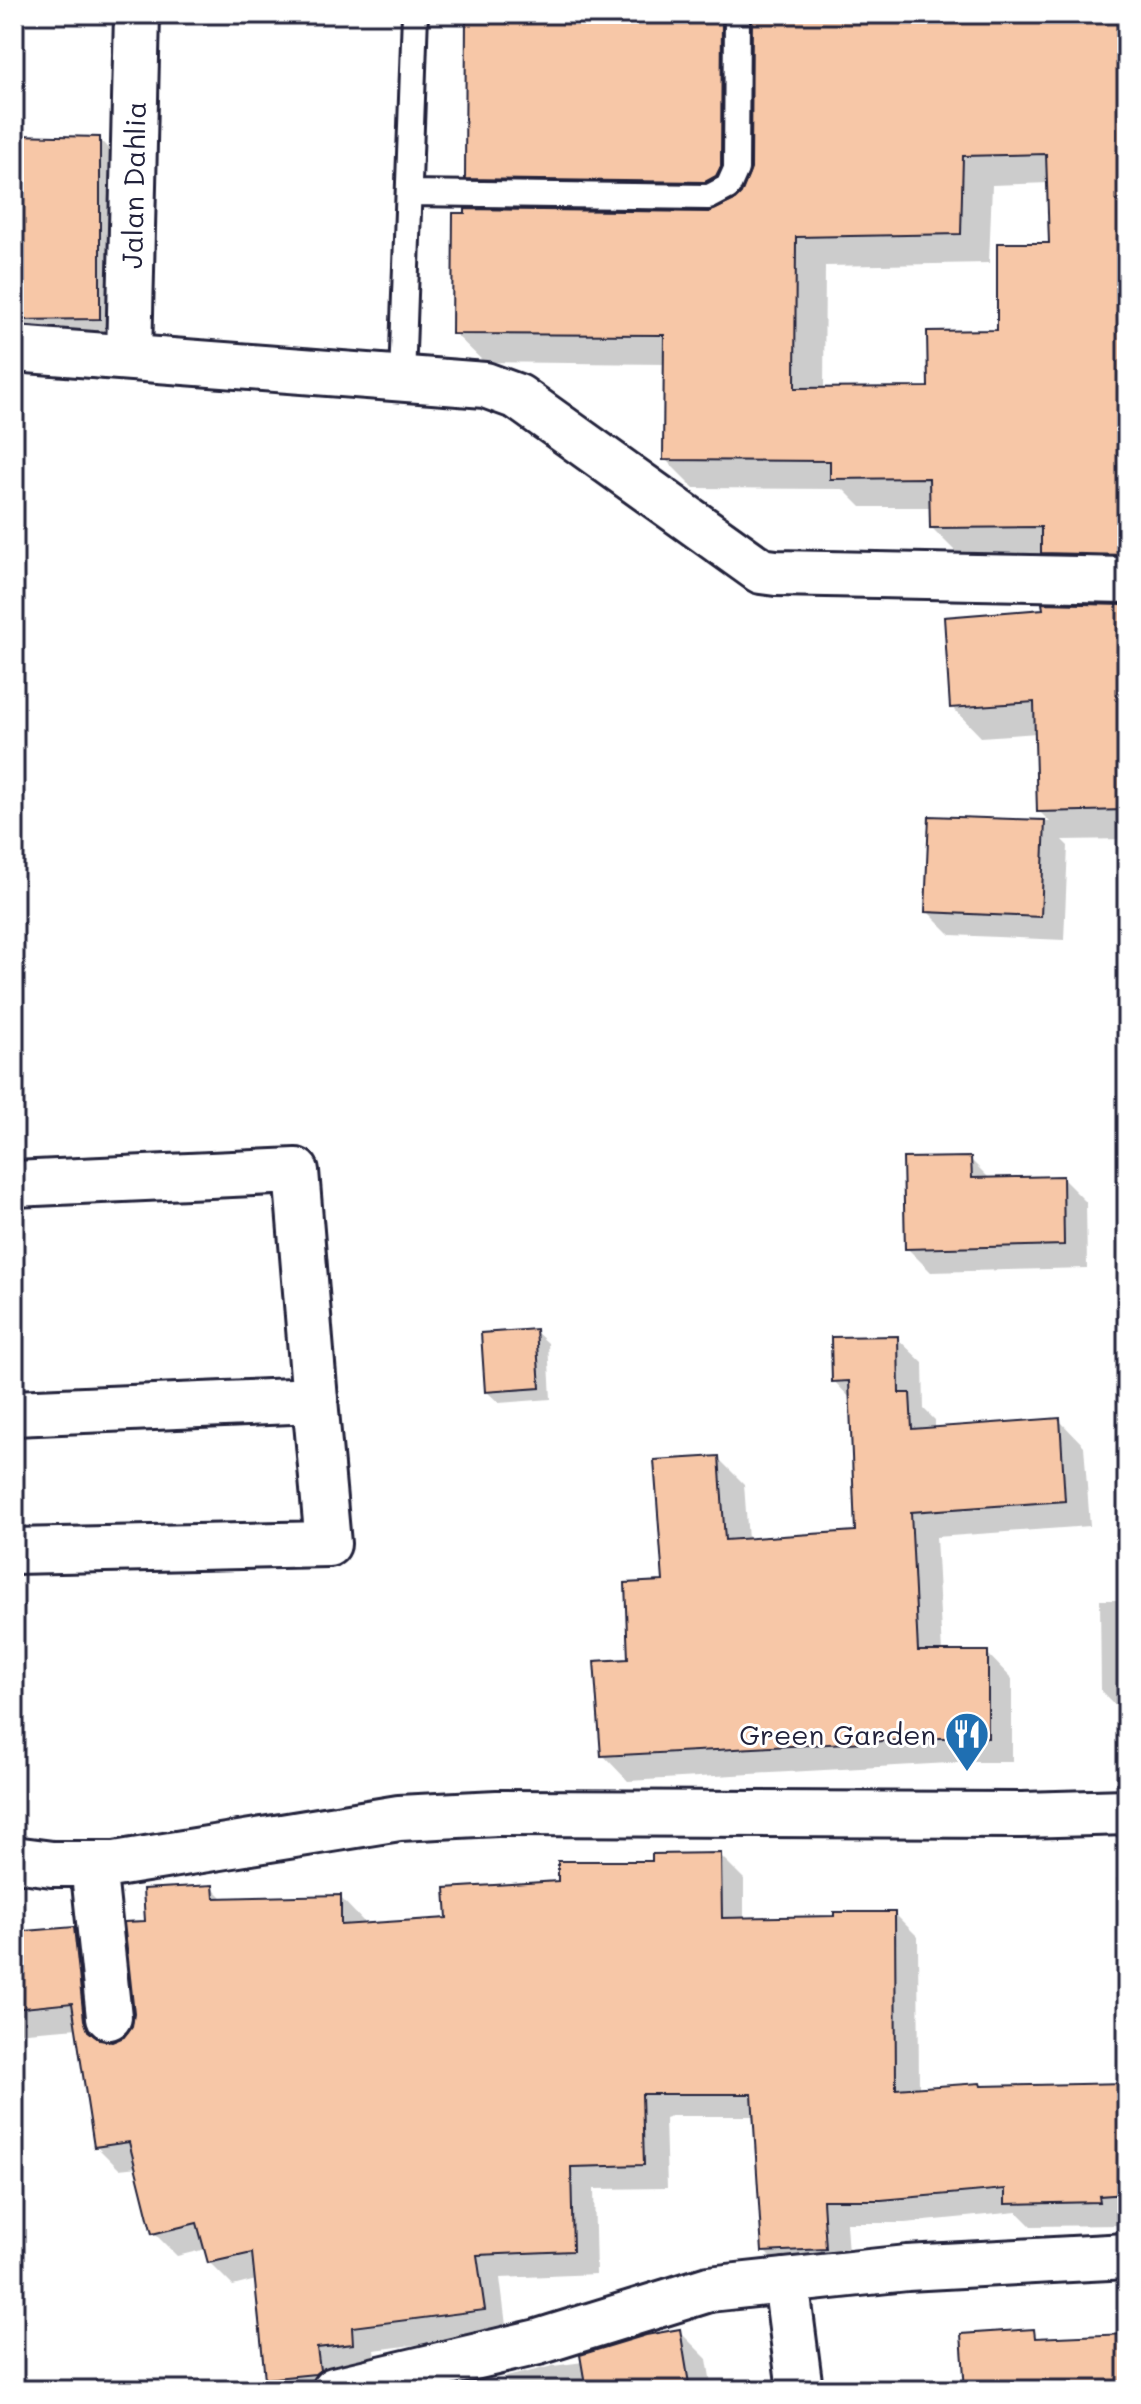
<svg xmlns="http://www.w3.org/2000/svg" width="1141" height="2404" font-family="Mali,sans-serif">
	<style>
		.shadow { fill: #0003; fill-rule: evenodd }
		.building { fill: #f7c7a7; stroke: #22223b; stroke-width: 2; fill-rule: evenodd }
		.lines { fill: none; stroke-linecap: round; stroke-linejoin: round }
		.lane-casing { stroke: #22223b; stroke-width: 30 }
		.street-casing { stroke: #22223b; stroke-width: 50 }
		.lane { stroke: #fff; stroke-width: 24 }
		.street { stroke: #fff; stroke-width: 44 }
		.labels { text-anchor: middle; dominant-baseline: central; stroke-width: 6; stroke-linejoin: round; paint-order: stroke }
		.street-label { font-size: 28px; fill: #22223b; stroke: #fff }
		.poi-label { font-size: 28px; fill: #22223b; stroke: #fff; text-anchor: end }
	</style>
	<rect width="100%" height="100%" fill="#fff"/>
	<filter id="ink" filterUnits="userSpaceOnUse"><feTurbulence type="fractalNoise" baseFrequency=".0125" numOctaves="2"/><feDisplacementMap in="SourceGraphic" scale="16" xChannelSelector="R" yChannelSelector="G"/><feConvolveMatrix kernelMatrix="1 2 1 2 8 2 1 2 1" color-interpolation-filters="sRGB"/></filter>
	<g filter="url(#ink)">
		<path class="shadow" d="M 468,14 L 1121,14 L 1127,20 L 1127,583 L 1073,582 L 1046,555 L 961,557 L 932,528 L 931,507 L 861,507 L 843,489 L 694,488 L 665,459 L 666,364 L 484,362 L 454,333 L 500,211 L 467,178 ZM 1049,183 L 1051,245 L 999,332 L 930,389 L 824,390 L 825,266 L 989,263 L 992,185 Z
			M 14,137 L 99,139 L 128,168 L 129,348 L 14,349 Z
			M 1044,605 L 1127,607 L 1127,839 L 1062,840 L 1068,846 L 1064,940 L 951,935 L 927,911 L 931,818 L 1050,822 L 1039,811 L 1037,733 L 981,737 L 952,707 L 1045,611 Z
			M 970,1159 L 991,1180 L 1062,1178 L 1086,1202 L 1087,1268 L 931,1272 L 907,1248 Z
			M 535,1331 L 548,1343 L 551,1399 L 499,1403 L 486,1391 Z
			M 897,1338 L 923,1363 L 924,1409 L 935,1420 L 935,1429 L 1059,1420 L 1084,1446 L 1090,1526 L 936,1537 L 942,1653 L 987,1653 L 1012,1679 L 1012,1762 L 967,1762 L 628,1781 L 603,1755 L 630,1660 L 718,1458 L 744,1484 L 748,1540 L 857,1533 L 851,1399 L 834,1381 Z
			M 1100,1600 L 1127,1600 L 1127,1796 L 1118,1786 L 1116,1706 L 1101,1691 Z
			M 1127,1837 L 1127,2218 L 1122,2219 L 1122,2225 L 1031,2226 L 1017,2212 L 905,2223 L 846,2223 L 849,2271 L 788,2275 L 764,2251 L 756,2116 L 671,2116 L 665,2118 L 667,2188 L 594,2189 L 596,2274 L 500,2278 L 507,2333 L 374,2350 L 378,2382 L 349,2390 L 279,2390 L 267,2378 L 256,2280 L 233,2286 L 209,2262 L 206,2249 L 177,2256 L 154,2233 L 138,2167 L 119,2169 L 96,2146 L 78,2028 L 14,2033 L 14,1934 L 74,1929 L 97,1952 L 107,2043 L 113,2044 L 126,2038 L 134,2027 L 147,1922 L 212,1887 L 224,1899 L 340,1897 L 363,1921 L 363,1926 L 449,1920 L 560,1882 L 654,1863 L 720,1855 L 744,1879 L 744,1920 L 895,1914 L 918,1937 L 919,2089 L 1120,2085 L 1119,2068 L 1126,2068 L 1116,1878 L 1120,1878 L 1119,1839 Z
			M 680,2332 L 707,2359 L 712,2390 L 508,2390 L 506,2377 L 553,2366 L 583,2362 Z"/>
		<path class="building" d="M 466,14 L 722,14 L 721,166 L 716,176 L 705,182 L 465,179 Z
			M 752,14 L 1117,14 L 1123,156 L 1127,156 L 1127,555 L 1041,553 L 1041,527 L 930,528 L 929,478 L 830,479 L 830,461 L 663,460 L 664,335 L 452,334 L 453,213 L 465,213 L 465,209 L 709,212 L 735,200 L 741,194 L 751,169 ZM 1046,154 L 1049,243 L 997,243 L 997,330 L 927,331 L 928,387 L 795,388 L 796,237 L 961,234 L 963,156 Z
			M 14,135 L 100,137 L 100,319 L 14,320 Z
			M 1042,603 L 1123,605 L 1127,692 L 1127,810 L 1037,812 L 1034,702 L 950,708 L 944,617 L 1043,609 Z
			M 929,816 L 1045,820 L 1041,917 L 925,912 Z
			M 971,1157 L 972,1178 L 1063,1176 L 1064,1245 L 905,1249 L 903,1158 Z
			M 536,1329 L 540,1388 L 485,1392 L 481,1333 Z
			M 898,1336 L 899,1393 L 910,1393 L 912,1429 L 1060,1418 L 1065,1501 L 911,1512 L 918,1651 L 988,1651 L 988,1738 L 941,1738 L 601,1756 L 594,1661 L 628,1659 L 625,1583 L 663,1581 L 654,1460 L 719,1456 L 725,1540 L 855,1531 L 849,1381 L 832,1382 L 831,1337 Z
			M 721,1853 L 722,1918 L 834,1916 L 834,1912 L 895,1912 L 896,2089 L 980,2083 L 981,2086 L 1127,2083 L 1127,2194 L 1099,2196 L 1100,2202 L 1005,2204 L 1005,2189 L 881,2200 L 823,2200 L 826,2249 L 762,2252 L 752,2094 L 642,2094 L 644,2165 L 571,2167 L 573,2251 L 477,2255 L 485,2310 L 352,2327 L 353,2344 L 317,2348 L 320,2370 L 315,2374 L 265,2379 L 252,2253 L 208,2263 L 197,2223 L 152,2234 L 129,2142 L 94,2147 L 72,2003 L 14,2009 L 14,1932 L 74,1927 L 84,2020 L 88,2031 L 100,2040 L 112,2042 L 124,2037 L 132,2026 L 134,2014 L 124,1922 L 145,1921 L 143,1889 L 213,1885 L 214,1898 L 341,1895 L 341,1925 L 447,1918 L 445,1888 L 558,1881 L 558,1861 L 652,1861 L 652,1854 Z
			M 680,2329 L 690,2390 L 586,2390 L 580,2355 L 646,2335 Z
			M 1034,2329 L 1035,2338 L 1127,2334 L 1127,2390 L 965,2390 L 961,2334 Z"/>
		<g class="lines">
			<g class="lane-casing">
				<path id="lane" d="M 409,193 L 709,197 L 728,187 L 736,169 L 737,14
					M 402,379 L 415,14"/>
			</g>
			<g class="street-casing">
				<g id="street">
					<path d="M 14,349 L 485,385 L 518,397 L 761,571 L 776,573 L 1127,580"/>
					<path id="s1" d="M 129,357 L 137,14"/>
					<path d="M 14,1184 L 296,1171 L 315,1400 L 14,1413"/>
					<path d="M 14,1551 L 328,1544 L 315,1400"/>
					<path d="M 14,1859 L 52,1864 L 115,1864 L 399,1818 L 497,1813 L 1022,1815 L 1127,1812"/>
					<path d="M 93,1864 L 109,2017"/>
					<path d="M 786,2281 L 800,2390"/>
					<path d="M 334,2390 L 538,2342 L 709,2289 L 907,2268 L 1127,2256"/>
				</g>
			</g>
			<use href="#lane" class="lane"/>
			<use href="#street" class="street"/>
		</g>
	</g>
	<defs>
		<g id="restaurant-pin" transform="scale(2.3)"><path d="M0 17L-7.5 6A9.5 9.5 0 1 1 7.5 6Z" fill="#1f6fb2" stroke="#fff"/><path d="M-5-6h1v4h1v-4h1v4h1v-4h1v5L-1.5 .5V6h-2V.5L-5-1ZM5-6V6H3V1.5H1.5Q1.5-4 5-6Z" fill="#fff"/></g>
	</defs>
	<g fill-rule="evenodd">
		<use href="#restaurant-pin" x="967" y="1734"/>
	</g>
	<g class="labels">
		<g class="street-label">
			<text stroke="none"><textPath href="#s1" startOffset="172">Jalan Dahlia</textPath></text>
		</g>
		<g class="poi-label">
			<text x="936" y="1734">Green Garden</text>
		</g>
	</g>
	<rect width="1141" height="2404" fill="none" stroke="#fff" stroke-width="48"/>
	<rect x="24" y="24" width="1093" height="2356" fill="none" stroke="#22223b" stroke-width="3" filter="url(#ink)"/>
</svg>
